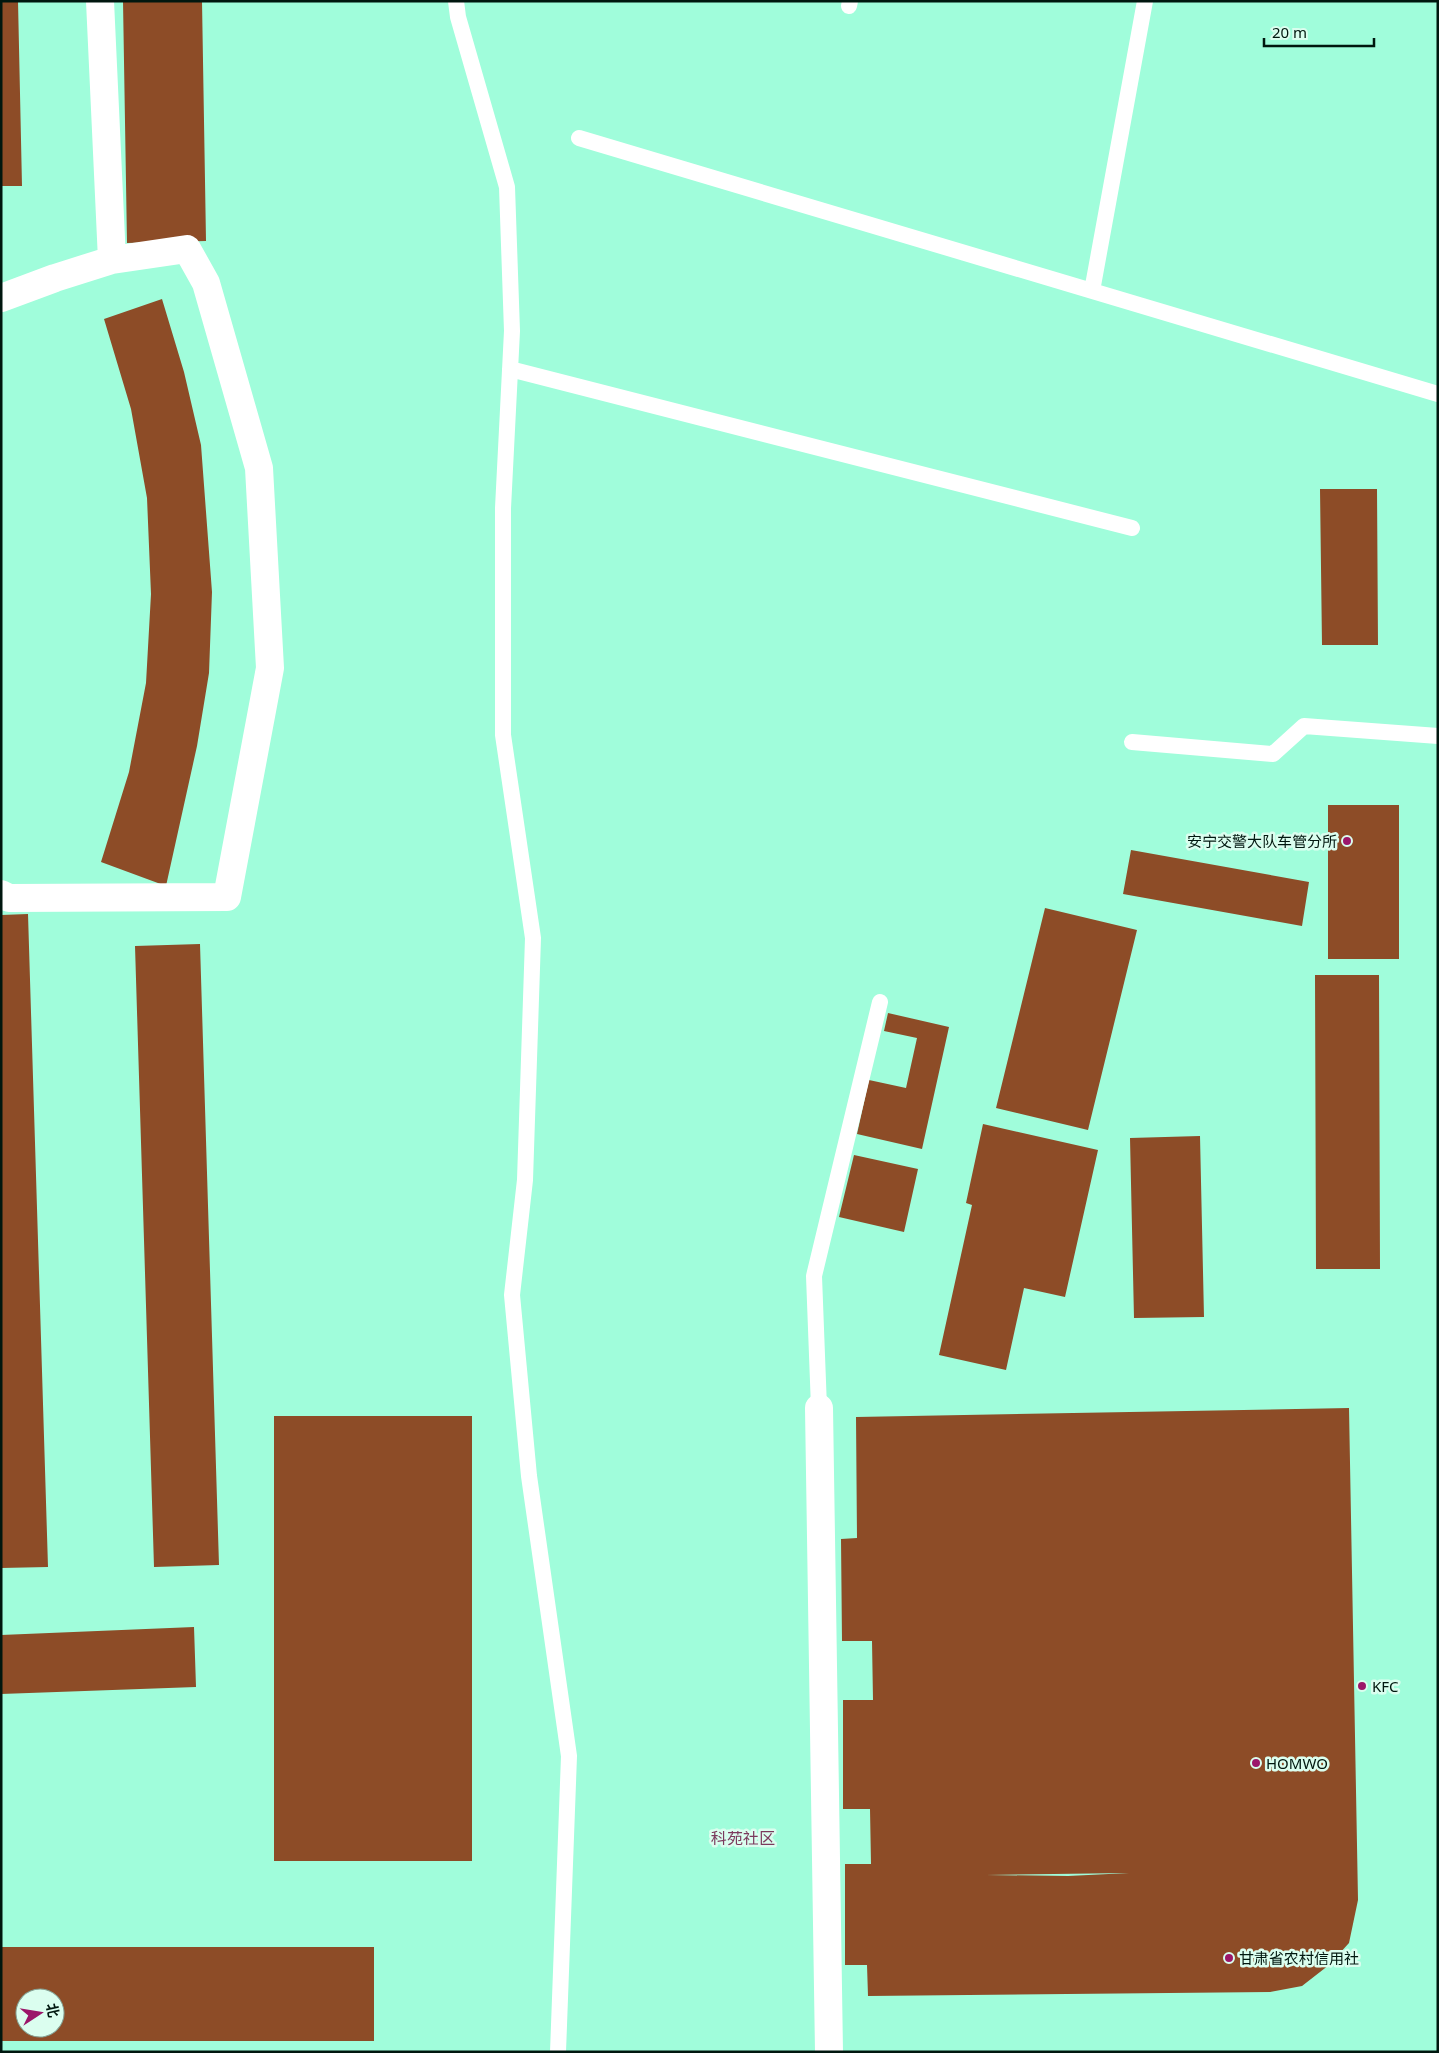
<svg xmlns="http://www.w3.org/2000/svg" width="1439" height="2053" font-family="'Noto Sans','Noto Sans SC',sans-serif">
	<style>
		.building { fill: #8d4c27; fill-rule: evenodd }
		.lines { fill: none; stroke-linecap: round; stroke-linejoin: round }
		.lane { stroke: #fff; stroke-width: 16 }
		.street { stroke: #fff; stroke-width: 28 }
		.poi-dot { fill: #9b176a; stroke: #dbfeef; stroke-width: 2 }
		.labels { text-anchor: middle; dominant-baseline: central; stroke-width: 5; stroke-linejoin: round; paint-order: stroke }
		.poi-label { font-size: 15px; fill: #00170f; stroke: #dbfeef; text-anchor: start }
		.neighbourhood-label { font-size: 16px; fill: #7b3a5d; stroke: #dbfeef }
	</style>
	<rect width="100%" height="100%" fill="#a0fddb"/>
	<path class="building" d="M 1,1 L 18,1 L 22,186 L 1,186 Z
		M 123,1 L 202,1 L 206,241 L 127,243 Z
		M 162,299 L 184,372 L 201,445 L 212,592 L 209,673 L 197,746 L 166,886 L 101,862 L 129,772 L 146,683 L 151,594 L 147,498 L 131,409 L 104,319 Z
		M 1320,489 L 1377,489 L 1378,645 L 1322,645 Z
		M 1328,805 L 1399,805 L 1399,959 L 1328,959 Z
		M 1131,850 L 1309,882 L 1302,926 L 1123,894 Z
		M 1045,908 L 1137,930 L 1088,1130 L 996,1108 Z
		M 28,914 L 48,1567 L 1,1568 L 1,915 Z
		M 200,944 L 219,1565 L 154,1567 L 135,946 Z
		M 1315,975 L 1379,975 L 1380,1269 L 1316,1269 Z
		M 888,1013 L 949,1027 L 922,1149 L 857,1134 L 869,1080 L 906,1088 L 917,1038 L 884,1031 Z
		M 983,1124 L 1098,1150 L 1065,1297 L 1024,1288 L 1006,1370 L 939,1355 L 972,1205 L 966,1203 Z
		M 1200,1136 L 1204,1317 L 1134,1318 L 1130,1138 Z
		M 854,1155 L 918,1169 L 904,1232 L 839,1217 Z
		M 1349,1408 L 1358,1900 L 1349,1943 L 1329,1965 L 1302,1986 L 1270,1992 L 868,1996 L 867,1965 L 845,1965 L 845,1864 L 871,1864 L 870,1809 L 843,1809 L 843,1700 L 873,1700 L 872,1641 L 842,1641 L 841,1539 L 857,1538 L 856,1417 ZM 1129,1873 L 1068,1876 L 986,1875 Z
		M 274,1416 L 472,1416 L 472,1861 L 274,1861 Z
		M 194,1627 L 196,1687 L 1,1694 L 1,1635 Z
		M 1,1947 L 374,1947 L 374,2041 L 1,2041 ZM 25,1998 L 55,1998 L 55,2028 L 25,2028 Z"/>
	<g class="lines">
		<path class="lane" d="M 456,1 L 458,17 L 507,187 L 512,331 L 503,508 L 503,735 L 533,938 L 525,1180 L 512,1295 L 529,1476 L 569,1756 L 558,2052
			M 849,6 L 850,1
			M 579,138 L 1438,394
			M 1092,291 L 1145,1
			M 510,369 L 1132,528
			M 1132,742 L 1273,754 L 1304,726 L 1438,736
			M 819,1408 L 814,1276 L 880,1002"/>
		<path class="street" d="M 1,298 L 55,278 L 112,260 L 100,1
			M 1,894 L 9,898 L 227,897 L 270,668 L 259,468 L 206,283 L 187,249 L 112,260
			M 819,1408 L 829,2052"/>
	</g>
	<g class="poi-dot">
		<circle cx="1347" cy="841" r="5"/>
		<circle cx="1362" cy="1686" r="5"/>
		<circle cx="1256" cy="1763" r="5"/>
		<circle cx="1229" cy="1958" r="5"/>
	</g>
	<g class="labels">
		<g class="poi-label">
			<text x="1337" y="841" text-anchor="end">安宁交警大队车管分所</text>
			<text x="1372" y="1686">KFC</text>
			<text x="1266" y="1763">HOMWO</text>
			<text x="1239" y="1958">甘肃省农村信用社</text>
		</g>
		<g class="neighbourhood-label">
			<text x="743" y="1838">科苑社区</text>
		</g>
	</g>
	<rect width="1439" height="2053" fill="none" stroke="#00170f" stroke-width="5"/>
	<g transform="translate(40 2013) rotate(78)"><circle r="24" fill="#dbfeef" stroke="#83a295"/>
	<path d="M0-4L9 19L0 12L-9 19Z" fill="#9b176a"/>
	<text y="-8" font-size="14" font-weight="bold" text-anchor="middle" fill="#00170f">北</text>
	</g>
	<path d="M1264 38v8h110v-8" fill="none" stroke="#00170f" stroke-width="2.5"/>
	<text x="1272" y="38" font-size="15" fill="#00170f" stroke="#dbfeef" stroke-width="4" paint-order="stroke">20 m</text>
</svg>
